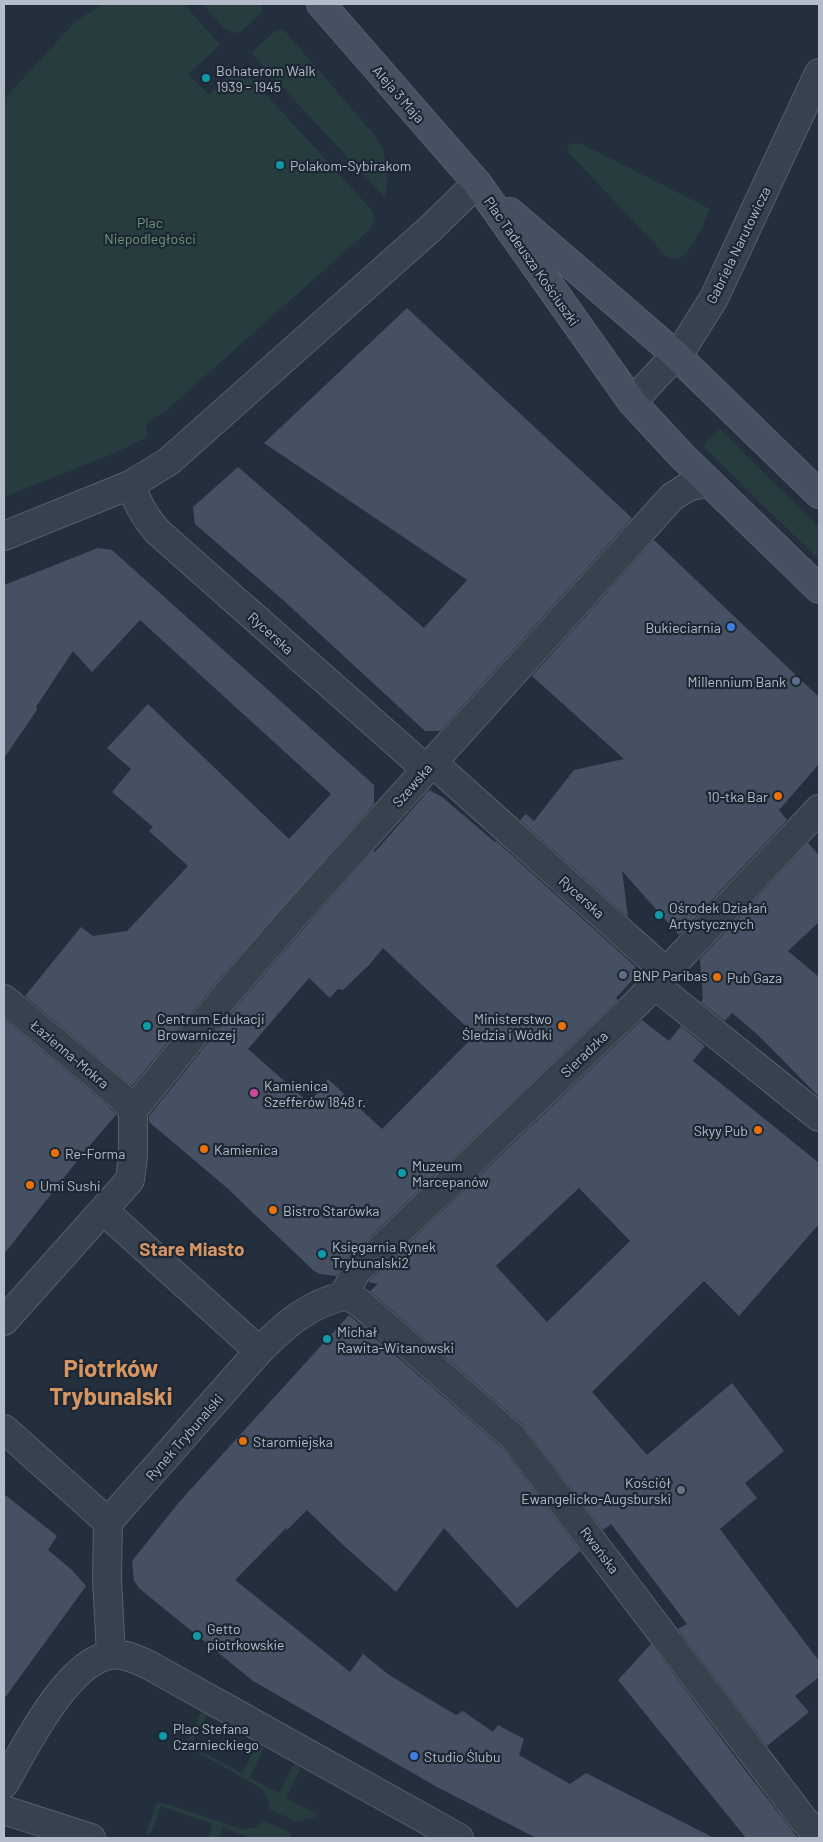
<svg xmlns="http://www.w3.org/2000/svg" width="823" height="1842" font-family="Barlow,sans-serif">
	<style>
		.green { fill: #263c3f }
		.building { fill: #455162; fill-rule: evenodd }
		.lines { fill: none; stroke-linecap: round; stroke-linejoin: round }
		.street-casing { stroke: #565f6c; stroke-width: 30 }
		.secondary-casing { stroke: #565f6c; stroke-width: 30 }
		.street { stroke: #38414e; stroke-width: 28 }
		.secondary { stroke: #465061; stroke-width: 28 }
		.culture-dot { fill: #0f9aa8; stroke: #1d2633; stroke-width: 2 }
		.shop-dot { fill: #3f7fe0; stroke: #1d2633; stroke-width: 2 }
		.service-dot { fill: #5c6f8a; stroke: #1d2633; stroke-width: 2 }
		.food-dot { fill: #e8710a; stroke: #1d2633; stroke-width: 2 }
		.hotel-dot { fill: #d1479c; stroke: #1d2633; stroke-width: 2 }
		.worship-dot { fill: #6b7280; stroke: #1d2633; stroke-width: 2 }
		.labels { text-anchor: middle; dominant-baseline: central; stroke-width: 4.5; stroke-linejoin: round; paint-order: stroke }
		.poi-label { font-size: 14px; fill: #b4bcc9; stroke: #1d2633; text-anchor: start }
		.street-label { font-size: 14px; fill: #b4bcc9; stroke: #1d2633 }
		.park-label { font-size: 14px; fill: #6b9a76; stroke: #1d2633 }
		.district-label { font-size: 19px; font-weight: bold; fill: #d59563; stroke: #1d2633 }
		.town-label { font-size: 24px; font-weight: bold; fill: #d59563; stroke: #1d2633 }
	</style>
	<rect width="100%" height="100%" fill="#242f3e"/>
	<path class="green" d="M 103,4 L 184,4 L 220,45 L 188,74 L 209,95 L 240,66 L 368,206 C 376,215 376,222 368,231 L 168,409 L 146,425 L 147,437 C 102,461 52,477 4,497 L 4,99 L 76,21 Z
		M 202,4 L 260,4 L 263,8 L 262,12 L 241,32 L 233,33 L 224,28 Z
		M 284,30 L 376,137 C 389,159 389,173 385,198 L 251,53 L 275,31 Z
		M 573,143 L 584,145 L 710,209 C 704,221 689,265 671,259 C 668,258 667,256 664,254 L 569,153 L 567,150 L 569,145 Z
		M 720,429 L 819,527 L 819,560 L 703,446 Z
		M 202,1711 L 208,1714 L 191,1746 L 242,1773 L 258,1743 L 264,1747 L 250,1778 L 279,1793 L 294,1764 L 301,1768 L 286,1798 L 317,1814 L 315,1817 L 297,1822 L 269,1809 L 269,1800 L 261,1788 L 190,1748 L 187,1741 Z
		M 163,1803 L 241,1829 L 256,1827 L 264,1821 L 291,1833 L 292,1838 L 251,1838 L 223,1828 L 219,1838 L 208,1838 L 212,1824 L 161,1806 L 150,1835 L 146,1833 L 156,1804 Z"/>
	<path class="building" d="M 407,308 L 632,518 L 440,731 L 425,731 L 283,600 L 195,524 L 193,507 L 238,467 L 424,628 L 467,580 L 264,443 Z
		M 654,540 L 819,697 L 819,764 L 779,810 L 787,820 L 679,935 L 622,871 L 628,917 L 520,820 L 526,814 L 534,821 L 574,770 L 624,759 L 532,676 Z
		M 98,548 L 112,550 L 374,785 L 374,804 L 219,979 L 132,1086 L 25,996 L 81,927 L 93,936 L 127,931 L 188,866 L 149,831 L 153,827 L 112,792 L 131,769 L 107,748 L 148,704 L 289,839 L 331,794 L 140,620 L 92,672 L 73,651 L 36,707 L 37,710 L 4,758 L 4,585 Z
		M 429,790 L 442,797 L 495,842 L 496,841 L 635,966 L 637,975 L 616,998 L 618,1000 L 345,1261 L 336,1276 L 320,1274 L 314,1271 L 226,1187 L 149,1122 L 149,1116 L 243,999 L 306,926 L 374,850 L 374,853 ZM 383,948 L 475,1035 L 382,1129 L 328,1079 L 309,1103 L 248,1049 L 309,978 L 330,998 L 338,989 L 343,990 L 370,964 Z
		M 808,843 L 819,855 L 819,922 L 788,951 L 819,977 L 819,1097 L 757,1034 L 732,1013 L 725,1021 L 701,1002 L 703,999 L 700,959 Z
		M 5,1020 L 107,1105 L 116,1115 L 85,1151 L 4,1254 L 4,1022 Z
		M 642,1020 L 669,1041 L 681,1026 L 705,1046 L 693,1061 L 819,1163 L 819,1224 L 739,1316 L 704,1281 L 592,1392 L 647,1455 L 732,1383 L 784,1451 L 745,1483 L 757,1498 L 720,1529 L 819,1661 L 819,1677 L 795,1696 L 809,1712 L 767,1746 L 678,1629 L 687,1624 L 611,1524 L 603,1530 L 522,1424 L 370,1291 L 378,1284 L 368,1282 ZM 579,1188 L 630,1241 L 547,1322 L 496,1266 Z
		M 349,1315 L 501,1447 L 580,1551 L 517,1608 L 444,1528 L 396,1592 L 342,1544 L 307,1510 L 287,1530 L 286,1528 L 235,1580 L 350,1672 L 363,1654 L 389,1675 L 456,1715 L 463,1711 L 493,1732 L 498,1725 L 524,1739 L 519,1755 L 570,1784 L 586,1773 L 714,1838 L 536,1838 L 437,1787 L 253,1681 L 140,1589 L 134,1581 L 132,1561 L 180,1501 Z
		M 4,1494 L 57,1536 L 48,1550 L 72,1570 L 86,1586 L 4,1699 Z
		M 651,1644 L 742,1766 L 798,1838 L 746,1838 L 618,1680 Z"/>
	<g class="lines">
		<g class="street-casing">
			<path id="street" d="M 632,402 L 684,346 L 714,298 L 819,73
				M 130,485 C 138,503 145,518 158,532 L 426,769
				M 4,536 L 130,485 L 168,462 L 431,228 L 477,183
				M 432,762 L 666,972
				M 655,985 L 819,1117
				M 4,999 L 118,1094 L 133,1110
				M 133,1110 L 231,989 L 294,916 L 672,497 L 688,487 L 709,482
				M 104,1211 L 259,1351 C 286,1324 308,1304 347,1295
				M 347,1295 L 360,1303 L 512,1436 L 803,1819 L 819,1836
				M 347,1295 L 347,1289 L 356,1272 L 637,1003 L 819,809
				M 4,1321 L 130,1180 L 133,1156 L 133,1110
				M 4,1429 L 108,1522
				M 111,1655 L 107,1579 L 108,1522 L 259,1351
				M 4,1784 C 25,1748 66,1663 110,1655 C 123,1653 135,1659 147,1664 L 459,1838
				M 4,1810 L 91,1838"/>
		</g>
		<g class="secondary-casing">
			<path id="secondary" d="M 321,4 L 477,183 L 632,402 L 682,456 L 819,589
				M 510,212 L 676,355 L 819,494"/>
		</g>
		<use href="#street" class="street"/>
		<use href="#secondary" class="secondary"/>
	</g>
	<g class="culture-dot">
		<circle cx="206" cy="78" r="5"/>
		<circle cx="280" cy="165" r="5"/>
		<circle cx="659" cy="915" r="5"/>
		<circle cx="147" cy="1026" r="5"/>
		<circle cx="402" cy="1173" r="5"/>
		<circle cx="322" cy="1254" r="5"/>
		<circle cx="327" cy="1339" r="5"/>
		<circle cx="197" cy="1636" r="5"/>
		<circle cx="163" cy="1736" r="5"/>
	</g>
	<g class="shop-dot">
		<circle cx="731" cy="627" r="5"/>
		<circle cx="414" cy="1756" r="5"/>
	</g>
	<g class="service-dot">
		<circle cx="796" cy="681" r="5"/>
		<circle cx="623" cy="975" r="5"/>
	</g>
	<g class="food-dot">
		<circle cx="778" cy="796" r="5"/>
		<circle cx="717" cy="977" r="5"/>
		<circle cx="562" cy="1026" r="5"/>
		<circle cx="758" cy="1130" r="5"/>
		<circle cx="204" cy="1149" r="5"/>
		<circle cx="55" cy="1153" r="5"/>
		<circle cx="30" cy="1185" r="5"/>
		<circle cx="273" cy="1210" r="5"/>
		<circle cx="243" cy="1441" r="5"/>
	</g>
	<circle class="hotel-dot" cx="254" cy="1093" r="5"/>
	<circle class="worship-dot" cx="681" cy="1490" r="5"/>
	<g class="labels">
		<g class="poi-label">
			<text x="216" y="70">Bohaterom Walk<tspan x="216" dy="16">1939 - 1945</tspan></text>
			<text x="290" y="165">Polakom-Sybirakom</text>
			<text x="721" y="627" text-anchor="end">Bukieciarnia</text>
			<text x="786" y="681" text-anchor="end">Millennium Bank</text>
			<text x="768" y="796" text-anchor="end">10-tka Bar</text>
			<text x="669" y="907">Ośrodek Działań<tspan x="669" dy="16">Artystycznych</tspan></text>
			<text x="633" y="975">BNP Paribas</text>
			<text x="727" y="977">Pub Gaza</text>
			<text x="157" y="1018">Centrum Edukacji<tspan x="157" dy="16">Browarniczej</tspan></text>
			<text x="552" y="1018" text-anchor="end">Ministerstwo<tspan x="552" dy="16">Śledzia i Wódki</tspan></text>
			<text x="264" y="1085">Kamienica<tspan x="264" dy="16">Szefferów 1848 r.</tspan></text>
			<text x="748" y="1130" text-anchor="end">Skyy Pub</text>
			<text x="214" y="1149">Kamienica</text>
			<text x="65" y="1153">Re-Forma</text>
			<text x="412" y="1165">Muzeum<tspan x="412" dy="16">Marcepanów</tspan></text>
			<text x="40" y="1185">Umi Sushi</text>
			<text x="283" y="1210">Bistro Starówka</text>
			<text x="332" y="1246">Księgarnia Rynek<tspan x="332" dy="16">Trybunalski2</tspan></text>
			<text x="337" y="1331">Michał<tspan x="337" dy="16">Rawita-Witanowski</tspan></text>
			<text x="253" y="1441">Staromiejska</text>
			<text x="671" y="1482" text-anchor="end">Kościół<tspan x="671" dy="16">Ewangelicko-Augsburski</tspan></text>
			<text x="207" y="1628">Getto<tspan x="207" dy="16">piotrkowskie</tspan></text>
			<text x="173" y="1728">Plac Stefana<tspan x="173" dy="16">Czarnieckiego</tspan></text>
			<text x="424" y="1756">Studio Ślubu</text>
		</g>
		<g class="street-label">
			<text transform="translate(399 94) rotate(49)">Aleja 3 Maja</text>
			<text transform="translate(738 245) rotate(-64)">Gabriela Narutowicza</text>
			<text transform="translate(532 261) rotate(55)">Plac Tadeusza Kościuszki</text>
			<text transform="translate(271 633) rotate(42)">Rycerska</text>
			<text transform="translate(412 785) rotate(-49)">Szewska</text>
			<text transform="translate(582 897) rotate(42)">Rycerska</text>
			<text transform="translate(70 1054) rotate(40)">Łazienna-Mokra</text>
			<text transform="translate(584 1054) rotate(-44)">Sieradzka</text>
			<text transform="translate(184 1437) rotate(-49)">Rynek Trybunalski</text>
			<text transform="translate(600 1550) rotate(53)">Rwańska</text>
		</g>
		<g class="park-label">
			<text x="150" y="222">Plac<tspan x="150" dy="16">Niepodległości</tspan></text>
		</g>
		<g class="district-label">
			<text x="192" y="1248">Stare Miasto</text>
		</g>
		<g class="town-label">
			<text x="111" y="1367">Piotrków<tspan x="111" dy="28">Trybunalski</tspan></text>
		</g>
	</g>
	<rect width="823" height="1842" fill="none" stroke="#b4bcc9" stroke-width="10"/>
</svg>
